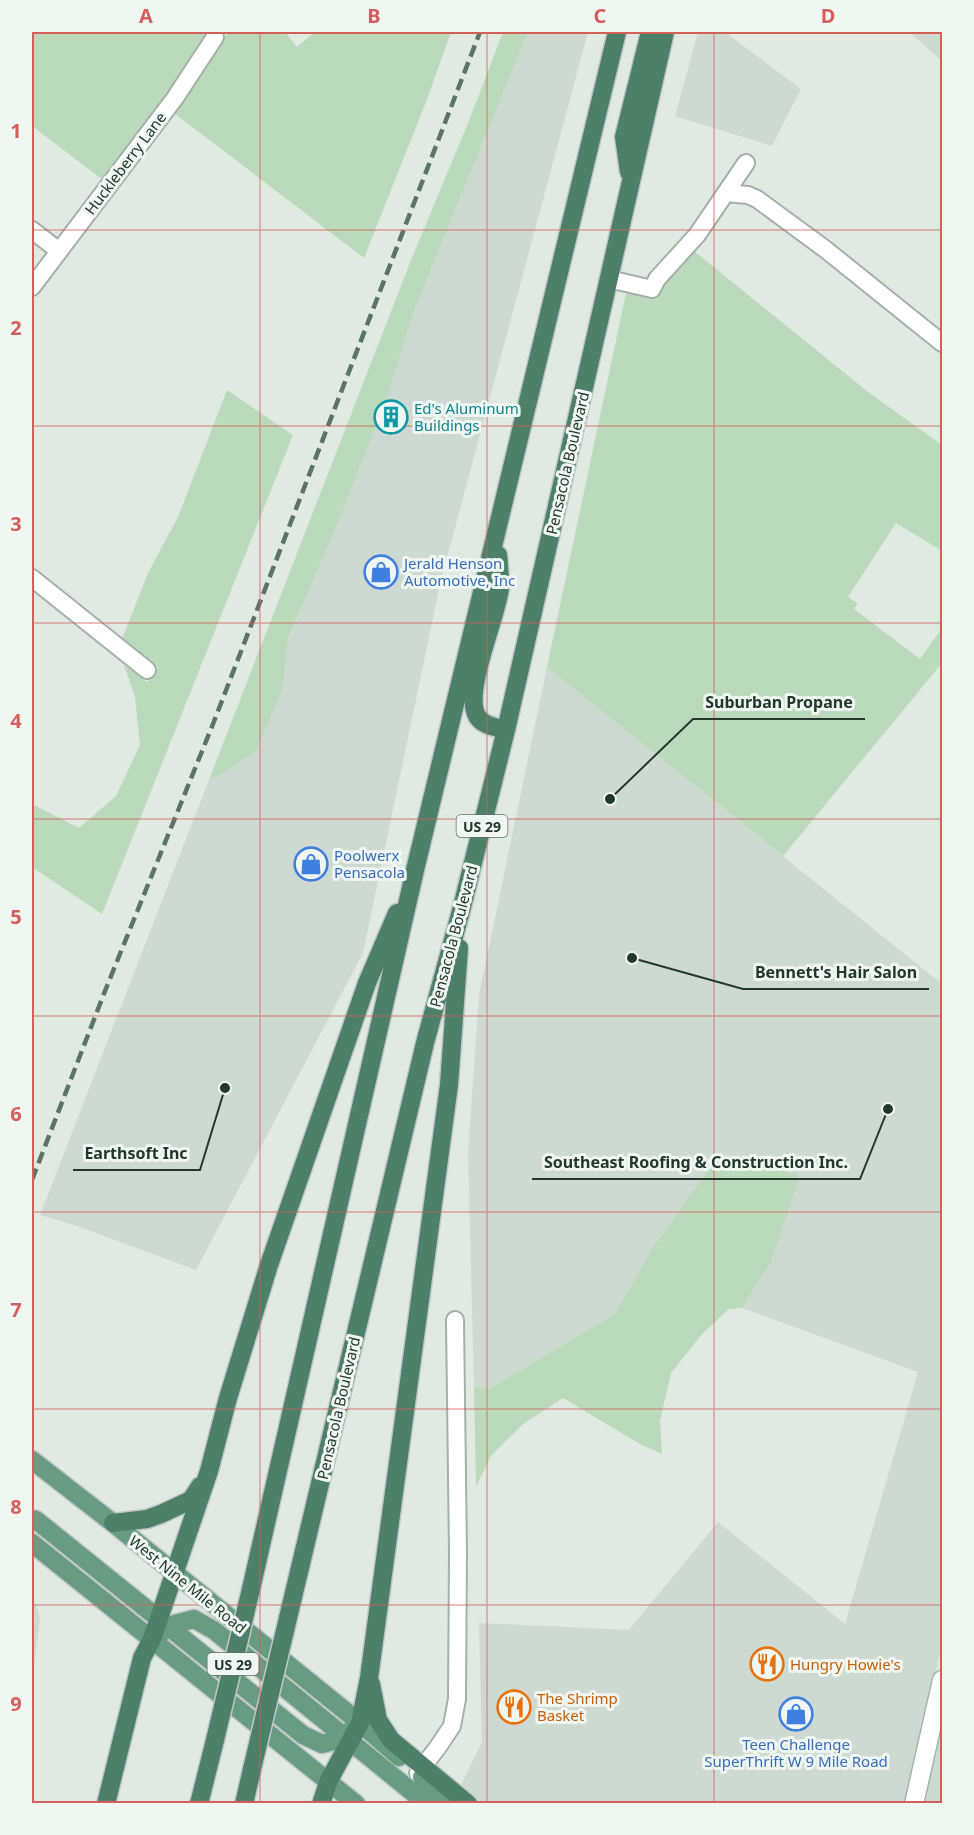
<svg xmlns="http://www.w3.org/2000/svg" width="974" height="1835" font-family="'Noto Sans',sans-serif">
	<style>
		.built { fill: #ced9d2 }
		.green { fill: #badabb }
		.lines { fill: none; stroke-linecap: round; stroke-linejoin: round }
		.minor-casing { stroke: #a3b1a9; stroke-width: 20 }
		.secondary-casing { stroke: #a2b7ab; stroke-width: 21 }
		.primary-casing { stroke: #c1c7c4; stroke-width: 21 }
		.trunk-casing { stroke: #c1c7c4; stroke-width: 21 }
		.minor { stroke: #fff; stroke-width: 16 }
		.secondary { stroke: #fff; stroke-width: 18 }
		.primary { stroke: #679c83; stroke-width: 18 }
		.trunk { stroke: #4c8068; stroke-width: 18 }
		.rail { stroke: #5c7468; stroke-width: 4.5; stroke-dasharray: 12 6; stroke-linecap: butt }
		.trunk-bridge-casing { stroke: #c1c7c4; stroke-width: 21; stroke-linecap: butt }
		.trunk-bridge { stroke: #4c8068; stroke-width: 18 }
		.grid { fill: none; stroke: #d45f5a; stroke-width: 1.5; stroke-opacity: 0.55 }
		.labels { text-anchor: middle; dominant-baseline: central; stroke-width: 6; stroke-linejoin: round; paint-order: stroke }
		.shield { fill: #f0f7f2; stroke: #607168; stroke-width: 1.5 }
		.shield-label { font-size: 14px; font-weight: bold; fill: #22382d }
		.street-label { font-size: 15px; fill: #22382d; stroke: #f0f7f2 }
		.culture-label { font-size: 15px; fill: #0d838f; stroke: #f0f7f2; text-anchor: start }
		.shop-label { font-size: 15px; fill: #366cbe; stroke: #f0f7f2; text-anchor: start }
		.food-label { font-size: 15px; fill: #c56008; stroke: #f0f7f2; text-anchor: start }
		.leader { fill: none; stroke: #22382d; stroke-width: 2 }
		.callout-dot { fill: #22382d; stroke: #f0f7f2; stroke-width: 2 }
		.callout-label { font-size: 16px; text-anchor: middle; font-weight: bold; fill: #22382d; stroke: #f0f7f2; stroke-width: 6; stroke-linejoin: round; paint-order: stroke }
		.neatline { fill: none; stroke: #d45f5a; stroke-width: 2 }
		.grid-label { font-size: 20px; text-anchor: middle; font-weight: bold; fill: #d45f5a }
	</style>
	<rect width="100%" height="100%" fill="#e0eae3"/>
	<path class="built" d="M 528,32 L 588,32 L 441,580 L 363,953 L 196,1270 L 77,1226 L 40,1215 L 210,777 L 215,778 L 281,690 L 288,640 L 338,523 L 384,406 L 414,311 Z
		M 698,32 L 725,32 L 801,89 L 772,146 L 675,116 Z
		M 909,32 L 942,32 L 942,61 Z
		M 547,667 L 942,984 L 942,1644 L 906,1803 L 481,1804 L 460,1787 L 482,1742 L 479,1623 L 629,1630 L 718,1522 L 845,1624 L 918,1372 L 742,1308 L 771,1262 L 798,1182 L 798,1176 L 720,1154 L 653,1247 L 615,1314 L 489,1389 L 474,1387 L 468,1152 L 479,995 Z
		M 32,1594 L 40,1618 L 32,1681 Z
		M 942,1718 L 942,1803 L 923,1803 Z"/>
	<path class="green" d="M 32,32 L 209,32 L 168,94 L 103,180 L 32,126 Z
		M 225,32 L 285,32 L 297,47 L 315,32 L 451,32 L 426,102 L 364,258 L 174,113 L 227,34 Z
		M 503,32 L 528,32 L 414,311 L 384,406 L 338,523 L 288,639 L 282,690 L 256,751 L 215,778 L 210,777 L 411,260 L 468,123 Z
		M 694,251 L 868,392 L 942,445 L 942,551 L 896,523 L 848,597 L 858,604 L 854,609 L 920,659 L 942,628 L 942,663 L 783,856 L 547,667 L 626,293 L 649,298 L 659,292 L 664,283 Z
		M 227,390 L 293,435 L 102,914 L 32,867 L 32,804 L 79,828 L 116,796 L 140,745 L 135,697 L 124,665 L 147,682 L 158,668 L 122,639 L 148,573 L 178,517 Z
		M 720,1154 L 798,1175 L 798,1182 L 771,1262 L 742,1308 L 729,1309 L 703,1333 L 671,1373 L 660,1421 L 662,1454 L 640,1444 L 563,1398 L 523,1424 L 491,1456 L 476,1487 L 474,1387 L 489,1389 L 615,1314 L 653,1247 Z"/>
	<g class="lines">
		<g class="minor-casing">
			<path id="minor" d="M 726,193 L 748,195 L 757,199 L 825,249 L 942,343
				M 32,230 L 59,251
				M 609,279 L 652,289 L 657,279 L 697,235 L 746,163
				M 32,287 L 175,98 L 215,37
				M 32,578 L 147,670
				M 418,1773 L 438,1747 L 452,1726 L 457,1699 L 458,1553 L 455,1320"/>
		</g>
		<g class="secondary-casing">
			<path id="secondary" d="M 914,1804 L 942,1680"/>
		</g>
		<g class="primary-casing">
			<path id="primary" d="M 32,1460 L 113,1523 L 360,1723 L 399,1757
				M 32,1519 L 36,1520 L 303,1735 L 322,1744 L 338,1740 L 360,1723
				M 32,1543 L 356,1804
				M 161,1633 L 171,1625 L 194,1619 L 215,1631 L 427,1804
				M 422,1777 L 453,1804"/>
		</g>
		<g class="trunk-casing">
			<path id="trunk" d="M 629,172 L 624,137 L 650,32
				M 498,555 C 499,565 500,577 500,588 C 497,617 463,691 477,716 C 483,726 496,727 506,730
				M 113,1523 L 147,1519 L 161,1514 L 191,1500 L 200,1486
				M 251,1589 L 415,870 L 617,32
				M 288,1618 L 425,1043 L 462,907 L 506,730 L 665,32
				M 371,1684 L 378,1720 L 391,1740 L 468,1804
				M 106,1804 L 142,1658 L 152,1639 L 209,1471 L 228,1398 L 269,1265 L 367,983 L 397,913
				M 199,1804 L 215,1740
				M 244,1804 L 252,1769
				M 321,1804 L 329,1780 L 360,1723 L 369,1678 L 449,1085 L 459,948"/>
		</g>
		<use href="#minor" class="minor"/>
		<use href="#secondary" class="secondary"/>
		<use href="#primary" class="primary"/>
		<use href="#trunk" class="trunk"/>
		<path class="rail" d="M 32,1180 L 105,991 L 213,724 L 480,32"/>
		<g class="trunk-bridge-casing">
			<path id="trunk-bridge" d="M 215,1740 L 251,1589
				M 252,1769 L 288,1618"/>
		</g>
		<use href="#trunk-bridge" class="trunk-bridge"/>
	</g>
	<path class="grid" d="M 260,32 L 260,1804M 487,32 L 487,1804M 714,32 L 714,1804M 32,230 L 942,230M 32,426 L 942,426M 32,623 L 942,623M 32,819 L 942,819M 32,1016 L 942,1016M 32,1212 L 942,1212M 32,1409 L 942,1409M 32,1605 L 942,1605"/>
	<defs>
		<g id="building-ring" transform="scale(1.725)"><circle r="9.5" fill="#f0f7f2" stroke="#0f9aa8" stroke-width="1.5"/><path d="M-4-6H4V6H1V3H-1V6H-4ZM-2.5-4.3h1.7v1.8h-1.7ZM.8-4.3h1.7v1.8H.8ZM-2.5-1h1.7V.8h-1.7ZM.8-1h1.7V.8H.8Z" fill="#0f9aa8"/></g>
		<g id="shop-ring" transform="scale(1.725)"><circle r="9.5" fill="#f0f7f2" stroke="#3f7fe0" stroke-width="1.5"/><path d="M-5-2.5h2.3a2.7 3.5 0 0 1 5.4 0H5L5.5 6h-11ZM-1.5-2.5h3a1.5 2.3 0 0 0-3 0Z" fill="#3f7fe0"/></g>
		<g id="restaurant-ring" transform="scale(1.725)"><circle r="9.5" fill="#f0f7f2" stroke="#e8710a" stroke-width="1.5"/><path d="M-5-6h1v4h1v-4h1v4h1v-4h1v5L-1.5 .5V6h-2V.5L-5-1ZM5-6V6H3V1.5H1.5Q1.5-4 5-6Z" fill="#e8710a"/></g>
	</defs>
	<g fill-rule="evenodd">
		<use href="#building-ring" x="391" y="417"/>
		<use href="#shop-ring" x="381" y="572"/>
		<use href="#shop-ring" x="311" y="864"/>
		<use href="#restaurant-ring" x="767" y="1664"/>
		<use href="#restaurant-ring" x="514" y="1707"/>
		<use href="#shop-ring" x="796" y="1714"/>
	</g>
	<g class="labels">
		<g class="shield">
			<rect x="456.5" y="815" width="51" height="22" rx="4.5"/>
			<rect x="207.5" y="1653" width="51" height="22" rx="4.5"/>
		</g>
		<g class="shield-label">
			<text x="482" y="826">US 29</text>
			<text x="233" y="1664">US 29</text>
		</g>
		<g class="street-label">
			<text transform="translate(125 163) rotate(-53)">Huckleberry Lane</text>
			<text transform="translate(567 463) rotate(-77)">Pensacola Boulevard</text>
			<text transform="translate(453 936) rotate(-75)">Pensacola Boulevard</text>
			<text transform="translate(338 1408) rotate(-77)">Pensacola Boulevard</text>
			<text transform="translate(188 1584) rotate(39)">West Nine Mile Road</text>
		</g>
		<g class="culture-label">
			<text x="414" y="408">Ed's Aluminum<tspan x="414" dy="17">Buildings</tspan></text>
		</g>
		<g class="shop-label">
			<text x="404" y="563">Jerald Henson<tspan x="404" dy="17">Automotive, Inc</tspan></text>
			<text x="334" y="855">Poolwerx<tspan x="334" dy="17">Pensacola</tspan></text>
			<text x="796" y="1744" text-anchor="middle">Teen Challenge<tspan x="796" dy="17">SuperThrift W 9 Mile Road</tspan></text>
		</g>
		<g class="food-label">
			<text x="790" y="1664">Hungry Howie's</text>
			<text x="537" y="1698">The Shrimp<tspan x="537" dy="17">Basket</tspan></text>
		</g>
	</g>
	<path class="leader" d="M610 799L693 719H865M632 958L743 989H929M225 1088L200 1170H73M888 1109L860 1179H532"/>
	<g class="callout-dot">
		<circle cx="610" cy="799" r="6"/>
		<circle cx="632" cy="958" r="6"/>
		<circle cx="225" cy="1088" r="6"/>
		<circle cx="888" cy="1109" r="6"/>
	</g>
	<g class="callout-label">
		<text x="779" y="708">Suburban Propane</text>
		<text x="836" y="978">Bennett's Hair Salon</text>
		<text x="136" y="1159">Earthsoft Inc</text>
		<text x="696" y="1168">Southeast Roofing &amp; Construction Inc.</text>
	</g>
	<rect width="974" height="1835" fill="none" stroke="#f0f7f2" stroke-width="66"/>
	<rect x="33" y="33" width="908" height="1769" class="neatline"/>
	<g class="grid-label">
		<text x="146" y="23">A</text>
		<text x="374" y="23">B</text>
		<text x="600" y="23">C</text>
		<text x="828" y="23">D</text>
		<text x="16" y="138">1</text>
		<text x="16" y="335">2</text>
		<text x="16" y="531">3</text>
		<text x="16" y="728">4</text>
		<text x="16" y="924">5</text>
		<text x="16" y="1121">6</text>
		<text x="16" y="1317">7</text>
		<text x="16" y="1514">8</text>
		<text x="16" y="1711">9</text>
	</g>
</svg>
